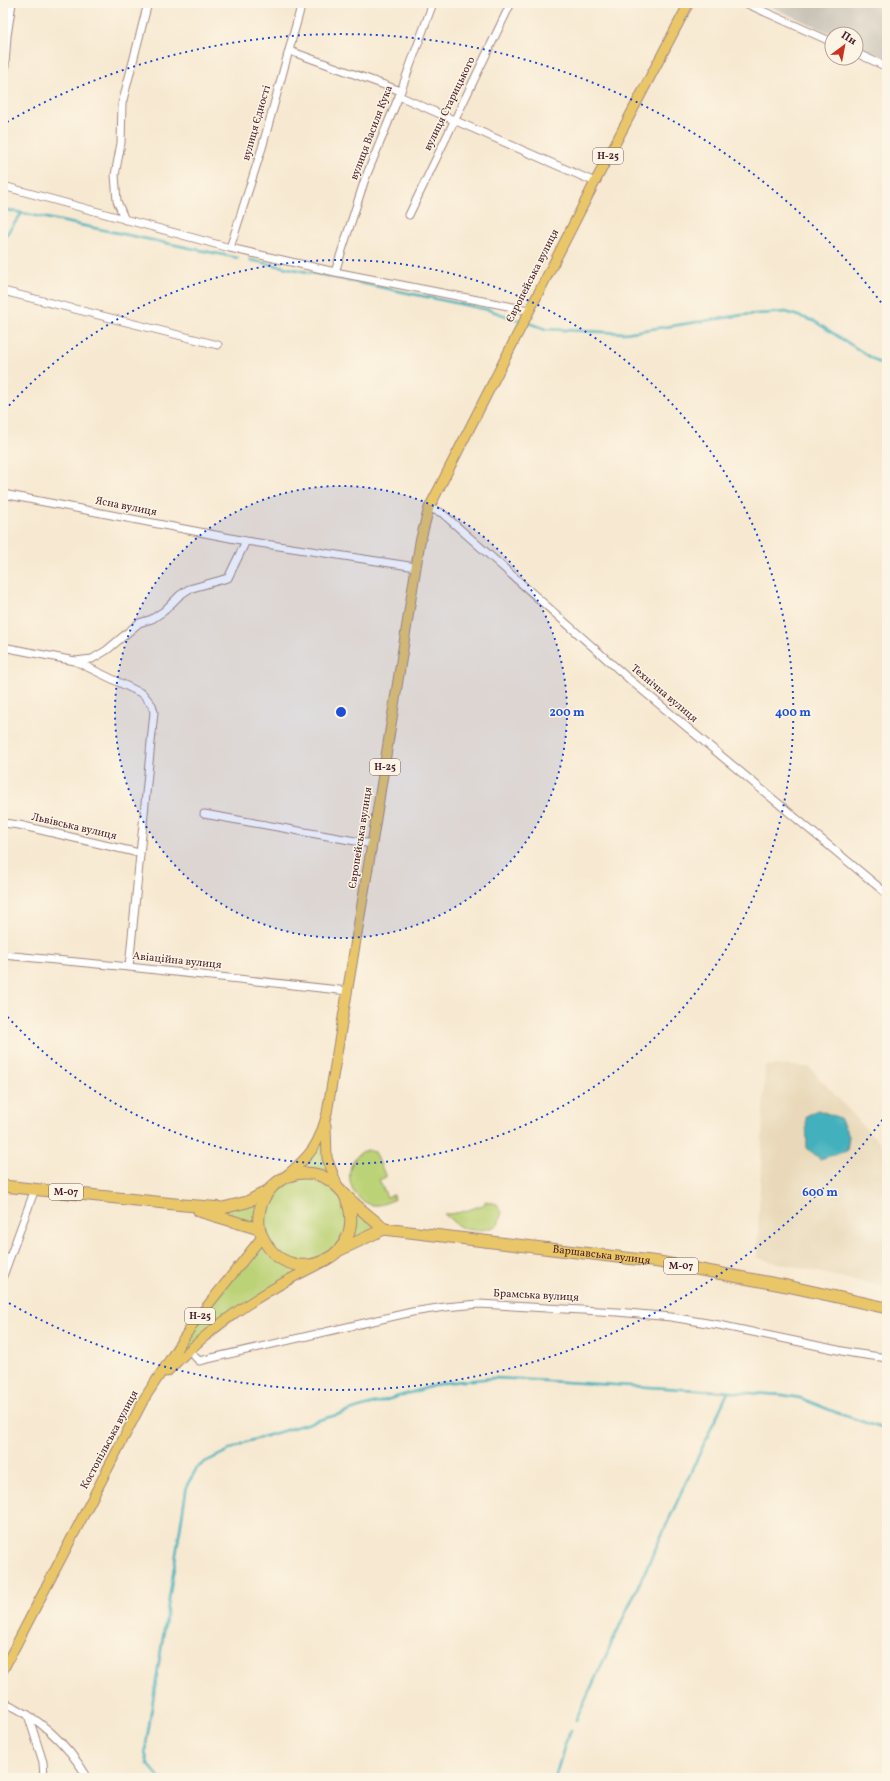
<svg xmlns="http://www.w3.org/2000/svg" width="890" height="1781" font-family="Vollkorn,serif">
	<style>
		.built { fill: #e9d9ba }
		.industrial { fill: #c9c3b8 }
		.green { fill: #bbd276; stroke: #827850 }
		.water { fill: #42b1bd; stroke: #466874 }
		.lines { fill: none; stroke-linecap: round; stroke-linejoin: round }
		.stream { stroke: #42b1bd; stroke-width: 2.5 }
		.minor-casing { stroke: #a0847e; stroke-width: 9 }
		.major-casing { stroke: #a0847e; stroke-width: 11 }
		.highway-casing { stroke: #a0847e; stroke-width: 13 }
		.minor { stroke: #fff; stroke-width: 7 }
		.major { stroke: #e9c769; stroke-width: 9 }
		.highway { stroke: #e9c769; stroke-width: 11 }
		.ring { fill: none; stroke: #1d4ed8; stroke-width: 2; stroke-dasharray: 2 4 }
		.labels { text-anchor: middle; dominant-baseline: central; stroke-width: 3; stroke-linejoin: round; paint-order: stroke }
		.shield { fill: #fcf5e5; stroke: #7f5f63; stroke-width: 1 }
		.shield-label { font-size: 10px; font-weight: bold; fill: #4a1f2b }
		.street-label { font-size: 11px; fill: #4a1f2b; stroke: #fcf5e5 }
		.centre { fill: #1d4ed8; stroke: #fcf5e5; stroke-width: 2 }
		.ring-label { font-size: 12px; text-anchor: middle; font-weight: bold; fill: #1d4ed8; stroke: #fcf5e5; stroke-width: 3; stroke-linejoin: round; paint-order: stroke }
	</style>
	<rect width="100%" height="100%" fill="#fcf5e5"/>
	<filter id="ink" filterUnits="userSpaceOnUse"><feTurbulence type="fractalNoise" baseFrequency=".025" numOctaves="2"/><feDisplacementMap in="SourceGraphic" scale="8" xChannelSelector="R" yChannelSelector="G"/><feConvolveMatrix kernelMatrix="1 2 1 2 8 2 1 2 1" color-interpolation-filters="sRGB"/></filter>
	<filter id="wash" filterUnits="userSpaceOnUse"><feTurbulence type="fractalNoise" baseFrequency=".012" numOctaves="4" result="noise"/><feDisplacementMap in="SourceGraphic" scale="16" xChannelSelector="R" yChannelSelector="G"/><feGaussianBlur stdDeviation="0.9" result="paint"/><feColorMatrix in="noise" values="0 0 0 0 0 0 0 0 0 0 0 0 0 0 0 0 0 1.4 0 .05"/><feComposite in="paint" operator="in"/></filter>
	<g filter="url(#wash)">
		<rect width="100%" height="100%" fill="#f7e9d1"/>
		<path class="built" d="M 765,1065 L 809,1067 L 887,1151 L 887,1288 L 757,1258 Z"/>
		<path class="industrial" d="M 762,3 L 887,3 L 887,59 L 856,45 L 856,34 L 832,34 Z"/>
		<path class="green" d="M 322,1131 L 338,1187 L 384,1229 L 263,1294 L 160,1379 L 193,1324 L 262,1237 L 259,1229 L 207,1213 L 247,1202 L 301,1163 Z
			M 367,1150 L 375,1152 L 386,1177 L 379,1180 L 387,1197 L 393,1195 L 394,1200 C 387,1202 380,1206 373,1205 C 345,1200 341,1158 367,1150 Z
			M 485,1201 L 497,1204 L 502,1212 L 498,1225 C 487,1230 474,1232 463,1228 C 456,1226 450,1218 444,1214 C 460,1214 471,1209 485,1204 Z"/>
		<path class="water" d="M 818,1110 L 840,1118 L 849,1136 L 847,1151 L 820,1159 L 807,1148 L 806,1116 Z"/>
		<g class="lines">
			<path class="stream" d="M 3,209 L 238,258
				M 3,239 L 22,213
				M 250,260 L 489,310 L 521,321
				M 526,322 L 545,329 L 625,333 L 743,315 L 786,312 L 814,321 L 887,368
				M 576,1720 L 728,1392
				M 160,1778 L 148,1764 L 145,1751 L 187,1485 L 197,1468 L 205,1462 L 246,1442 L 443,1383 L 494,1378 L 514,1379 L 783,1395 L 800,1398 L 840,1414 L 887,1430
				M 555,1778 L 565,1744 L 571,1730"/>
		</g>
	</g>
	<g filter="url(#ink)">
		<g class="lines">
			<g class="minor-casing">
				<path id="minor" d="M 745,3 L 832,42
					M 290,51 L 401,91
					M 856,53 L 887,67
					M 3,93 L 7,36 L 12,3
					M 399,96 L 595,182
					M 3,186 L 230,248 L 335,272 L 528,310
					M 409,215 L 511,3
					M 125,220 L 117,201 L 115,175 L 121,143 L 122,104 L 148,3
					M 230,248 L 262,148 L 302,3
					M 335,272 L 365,179 L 399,96 L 433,3
					M 3,291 L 218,345
					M 3,494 L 246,541 L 416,567
					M 429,508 L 442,513 L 629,679 L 887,894
					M 3,647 L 75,661 L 92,659 L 107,650 L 139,623 L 152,619 L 164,611 L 180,595 L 189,589 L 228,578 L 246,541
					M 75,661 L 143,694 L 152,705 L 154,712 L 129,967
					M 204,814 L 372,844
					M 3,823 L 19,825 L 139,853
					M 3,955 L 129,967 L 348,991
					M 3,1276 L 35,1189
					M 189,1350 L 199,1361 L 412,1312 L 445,1307 L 479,1304 L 617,1312 L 671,1317 L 719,1325 L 852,1353 L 887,1358
					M 3,1702 C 39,1717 68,1745 88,1778
					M 28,1715 L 43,1762 L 44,1778"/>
			</g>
			<g class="major-casing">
				<path id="major" d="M 326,1125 L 327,1158 L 338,1187
					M 286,1176 C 311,1155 319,1145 327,1113 L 372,844 L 420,542 L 429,508 L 595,182 L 689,3
					M 167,1372 C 213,1324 257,1295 317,1265
					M 3,1670 L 144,1399 L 193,1324 L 262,1237"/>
			</g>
			<g class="highway-casing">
				<g id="highway">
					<path d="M 3,1186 L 184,1205 L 223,1208 L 247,1202 L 266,1192"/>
					<path d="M 344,1194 C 375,1254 291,1295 263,1238 C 256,1225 258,1207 266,1195 C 280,1172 311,1166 332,1182 C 341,1189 347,1198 356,1205 C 365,1213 375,1221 384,1229"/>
					<path d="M 199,1211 L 259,1229"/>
					<path id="s1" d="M 384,1229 L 659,1262 L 787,1286 L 887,1308"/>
					<path d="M 340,1250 L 384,1229"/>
				</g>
			</g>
			<use href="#minor" class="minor"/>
			<use href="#major" class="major"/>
			<use href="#highway" class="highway"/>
		</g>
	</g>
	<circle cx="341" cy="712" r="226" fill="#1d4ed8" fill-opacity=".12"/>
	<g class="ring">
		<circle cx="341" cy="712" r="226"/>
		<path d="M5 410A452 452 0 1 1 5 1014"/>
		<path d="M886 1115A678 678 0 0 1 7 1302M7 122A678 678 0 0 1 886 309"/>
	</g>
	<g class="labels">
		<g class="shield">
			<rect x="593" y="148" width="30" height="16" rx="3"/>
			<rect x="370" y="759" width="30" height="16" rx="3"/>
			<rect x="49" y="1184" width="34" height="16" rx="3"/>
			<rect x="664" y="1258" width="34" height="16" rx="3"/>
			<rect x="185" y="1308" width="30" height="16" rx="3"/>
		</g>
		<g class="shield-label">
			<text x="608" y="156">Н-25</text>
			<text x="385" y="767">Н-25</text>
			<text x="66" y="1192">М-07</text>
			<text x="681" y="1266">М-07</text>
			<text x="200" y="1316">Н-25</text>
		</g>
		<g class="street-label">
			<text transform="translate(450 104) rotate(-64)">вулиця Старицького</text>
			<text transform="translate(257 123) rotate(-74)">вулиця Єдності</text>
			<text transform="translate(372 133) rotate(-69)">вулиця Василя Кука</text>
			<text transform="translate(533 276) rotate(-63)">Європейська вулиця</text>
			<text transform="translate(126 507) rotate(11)">Ясна вулиця</text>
			<text transform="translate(664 694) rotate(40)">Технічна вулиця</text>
			<text transform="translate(74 827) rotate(13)">Львівська вулиця</text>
			<text transform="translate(361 838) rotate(-81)">Європейська вулиця</text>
			<text transform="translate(177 961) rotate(6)">Авіаційна вулиця</text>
			<text stroke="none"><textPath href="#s1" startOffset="219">Варшавська вулиця</textPath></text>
			<text transform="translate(536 1296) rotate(3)">Брамська вулиця</text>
			<text transform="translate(110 1440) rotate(-62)">Костопільська вулиця</text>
		</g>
	</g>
	<circle cx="341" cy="712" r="6" class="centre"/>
	<g class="ring-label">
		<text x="567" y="716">200 m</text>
		<text x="793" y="716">400 m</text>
		<text x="820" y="1196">600 m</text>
	</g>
	<rect width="890" height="1781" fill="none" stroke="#fcf5e5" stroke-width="16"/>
	<g transform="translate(844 46) rotate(32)"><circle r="19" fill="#fcf5e5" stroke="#b59f9b"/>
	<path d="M0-3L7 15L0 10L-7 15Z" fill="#c8321e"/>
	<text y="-6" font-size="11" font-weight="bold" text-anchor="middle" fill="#4a1f2b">Пн</text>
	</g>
</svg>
